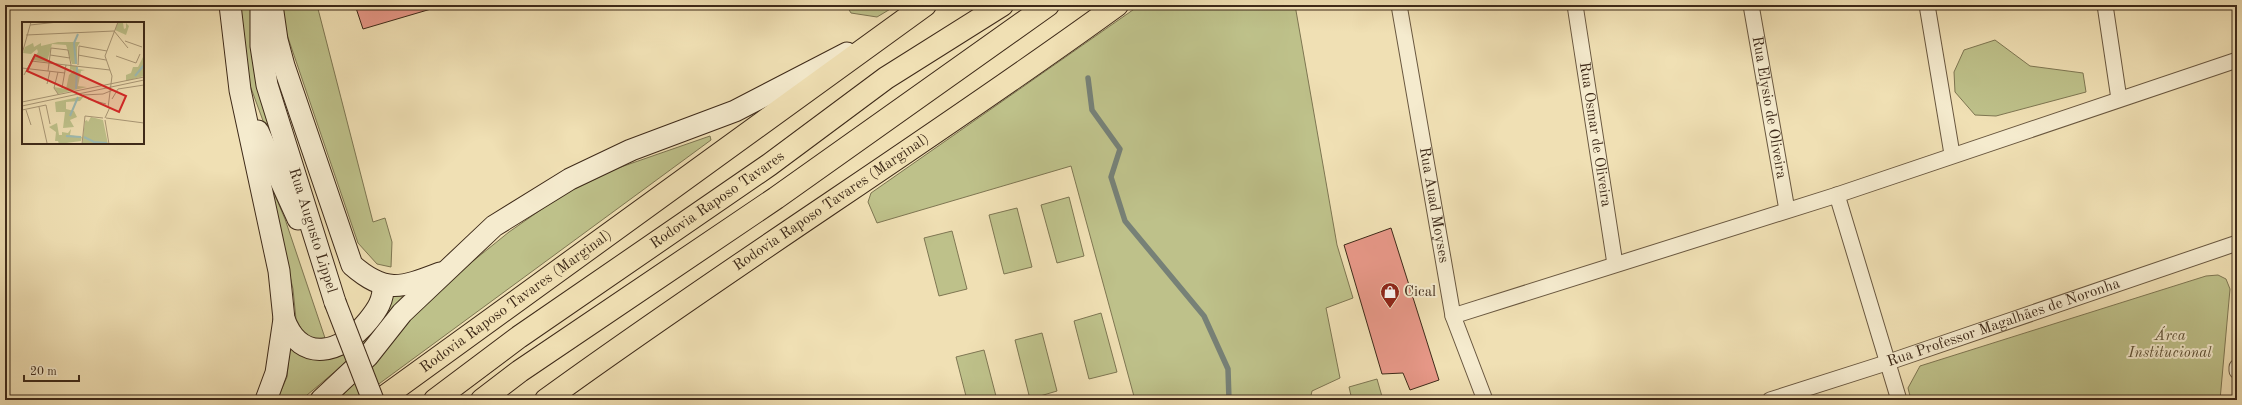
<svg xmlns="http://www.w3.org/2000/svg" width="2242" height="405" font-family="'Old Standard TT',serif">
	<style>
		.green { fill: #bec18a; stroke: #7e7652 }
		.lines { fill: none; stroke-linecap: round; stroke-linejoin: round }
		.stream { stroke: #778177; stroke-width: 5.5 }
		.building { fill: #e79888; stroke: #3e2a19 }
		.street-casing { stroke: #6a5840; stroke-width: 17 }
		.secondary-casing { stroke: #3e2a19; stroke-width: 23 }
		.highway-casing { stroke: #3e2a19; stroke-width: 24 }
		.street { stroke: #f5ebce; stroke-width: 15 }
		.secondary { stroke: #f5ebce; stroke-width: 21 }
		.highway { stroke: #f0e0b4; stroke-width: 22 }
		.secondary-bridge-casing { stroke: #3e2a19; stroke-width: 23; stroke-linecap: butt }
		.secondary-bridge { stroke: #f5ebce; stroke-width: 21 }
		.labels { text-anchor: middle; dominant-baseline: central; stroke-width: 4; stroke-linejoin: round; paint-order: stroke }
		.street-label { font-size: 15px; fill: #3e2a19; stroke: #f5ebce }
		.poi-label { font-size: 15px; fill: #3e2a19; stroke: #f5ebce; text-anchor: start }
		.park-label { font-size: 15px; font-style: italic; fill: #5e5035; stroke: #f5ebce }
		.inset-river { fill: none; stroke: #9dbbb5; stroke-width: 2 }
		.inset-road { fill: none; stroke: #a99776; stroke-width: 1 }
		.view { fill: #d62828; fill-opacity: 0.15; stroke: #d62828; stroke-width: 2 }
		.inset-edge { fill: none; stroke: #3e2a19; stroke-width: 2 }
	</style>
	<rect width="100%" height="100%" fill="#f0e0b4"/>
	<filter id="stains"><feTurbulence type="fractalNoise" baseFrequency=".005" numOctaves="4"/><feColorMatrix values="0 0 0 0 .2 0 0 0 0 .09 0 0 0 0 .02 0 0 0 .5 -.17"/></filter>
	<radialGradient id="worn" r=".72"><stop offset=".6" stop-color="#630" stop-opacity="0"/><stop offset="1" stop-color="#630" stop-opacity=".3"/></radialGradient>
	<path class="green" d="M 239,5 L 256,5 L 280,167 L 244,69 Z
		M 281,5 L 317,5 L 373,222 L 385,218 L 392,242 L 391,267 L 377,264 L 358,243 L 282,20 Z
		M 846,5 L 897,5 L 877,17 L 851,13 Z
		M 1140,5 L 1295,5 L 1337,245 L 1353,298 L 1326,308 L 1340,378 L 1312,391 L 1310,400 L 1135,400 L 1071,166 L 877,223 L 868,202 L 871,193 Z
		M 1995,40 L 2030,66 L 2083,73 L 2086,92 L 1996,116 L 1975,115 L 1955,92 L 1954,72 L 1964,50 Z
		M 710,136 L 711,140 L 357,400 L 338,400 L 386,350 L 409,318 L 457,274 L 509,232 L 562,195 L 618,168 Z
		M 266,174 L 285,219 L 325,338 L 313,339 L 304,334 L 296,319 L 293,289 Z
		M 1069,197 L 1084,256 L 1057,263 L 1041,205 Z
		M 1017,208 L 1032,267 L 1004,274 L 989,215 Z
		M 952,231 L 967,289 L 939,296 L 924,238 Z
		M 2218,275 L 2226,279 L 2230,289 L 2220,400 L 1911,400 L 1908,388 L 1920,366 L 2206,276 Z
		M 394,295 L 403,296 C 388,311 379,327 366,342 C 346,363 324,381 301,400 L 277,400 L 287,377 L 290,346 L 313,357 L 384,306 Z
		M 1101,313 L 1117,372 L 1089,379 L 1074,321 Z
		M 1042,333 L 1057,391 L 1030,399 L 1015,340 Z
		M 984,350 L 997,400 L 967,400 L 956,357 Z
		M 1377,379 L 1383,400 L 1352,400 L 1349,387 Z"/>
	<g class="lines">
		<path class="stream" d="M 1088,78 L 1092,110 L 1120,149 L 1111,177 L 1125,221 L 1204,316 L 1228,369 L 1229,400"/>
	</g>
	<path class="building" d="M 355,5 L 431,5 L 431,9 L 363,29 Z
		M 1391,228 L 1439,380 L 1410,390 L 1403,373 L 1382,374 L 1344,245 Z"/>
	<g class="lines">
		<g class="street-casing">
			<g id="street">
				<path id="s1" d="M 1399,5 L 1453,316 L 1485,400"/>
				<path id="s2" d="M 1575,5 L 1615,264"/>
				<path id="s3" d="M 1751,5 L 1787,210"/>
				<path d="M 1927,5 L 1952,154"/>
				<path d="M 2105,5 L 2119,99"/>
				<path d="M 1837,195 L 1899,400"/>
				<path d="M 1453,316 L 1837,195 L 2237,60"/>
				<path d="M 2237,371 L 2237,367"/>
				<path id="s4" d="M 1770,400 L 1889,362 L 2237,243"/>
			</g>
		</g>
		<g class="secondary-casing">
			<g id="secondary">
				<path d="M 230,5 L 240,90 L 279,271 L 284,319 L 276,373 L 266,400"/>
				<path d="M 272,5 L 277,40 L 284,66 L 352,265 C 385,294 401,288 440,273"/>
				<path id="s5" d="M 261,8 L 261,46 L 267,85 L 335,302"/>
				<path d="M 258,131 L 298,219"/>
				<path d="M 284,319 C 301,365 342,353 368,321 C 377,310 384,300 383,285"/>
				<path d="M 321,400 L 368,356 L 402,313 L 494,226 L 570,179 L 631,150 L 735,111 L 847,53"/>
			</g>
		</g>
		<g class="highway-casing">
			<g id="highway">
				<path id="s6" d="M 380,400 L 925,5"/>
				<path id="s7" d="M 435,400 L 519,337 L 769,165 L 886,78 L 1002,5"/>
				<path d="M 482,400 L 520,371 L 776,198 L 1048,5"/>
				<path id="s8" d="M 546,400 C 733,264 930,141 1117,5"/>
			</g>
		</g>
		<use href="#street" class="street"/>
		<use href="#secondary" class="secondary"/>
		<use href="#highway" class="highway"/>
		<g class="secondary-bridge-casing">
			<path id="secondary-bridge" d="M 335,302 L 373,400"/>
		</g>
		<use href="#secondary-bridge" class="secondary-bridge"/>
	</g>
	<defs>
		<g id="shop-pin" transform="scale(1)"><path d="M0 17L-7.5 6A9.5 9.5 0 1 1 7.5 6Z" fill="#8f2418" stroke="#f5ebce"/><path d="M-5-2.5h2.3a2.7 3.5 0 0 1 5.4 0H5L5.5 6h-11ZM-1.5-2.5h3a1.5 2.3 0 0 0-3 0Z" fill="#fff"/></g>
	</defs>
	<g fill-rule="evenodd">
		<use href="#shop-pin" x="1390" y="292"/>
	</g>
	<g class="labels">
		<g class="street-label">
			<text stroke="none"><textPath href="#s3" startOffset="104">Rua Elysio de Oliveira</textPath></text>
			<text stroke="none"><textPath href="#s2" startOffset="131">Rua Osmar de Oliveira</textPath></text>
			<text stroke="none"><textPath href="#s7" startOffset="346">Rodovia Raposo Tavares</textPath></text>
			<text stroke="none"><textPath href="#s8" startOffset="347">Rodovia Raposo Tavares (Marginal)</textPath></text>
			<text stroke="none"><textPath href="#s1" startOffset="203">Rua Auad Moyses</textPath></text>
			<text stroke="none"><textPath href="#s5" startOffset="230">Rua Augusto Lippel</textPath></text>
			<text stroke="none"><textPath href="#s6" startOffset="168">Rodovia Raposo Tavares (Marginal)</textPath></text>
			<text stroke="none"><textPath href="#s4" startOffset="246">Rua Professor Magalhães de Noronha</textPath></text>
		</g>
		<g class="poi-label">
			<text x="1404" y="292">Cical</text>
		</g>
		<g class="park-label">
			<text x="2170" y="336">Área<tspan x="2170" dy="17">Institucional</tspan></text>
		</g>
	</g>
	<g transform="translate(22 22)">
		<rect width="122" height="122" fill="#f0e0b4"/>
		<path d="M 96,0 L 101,1 L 102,7 L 104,6 L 104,1 L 107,4 L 104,13 L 93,8 ZM 36,20 L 58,20 L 55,25 L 55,42 L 50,42 L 44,23 L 30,22 L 25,40 L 11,38 L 16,30 L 15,27 L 9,32 L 1,31 L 3,25 L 11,21 L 12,25 L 19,21 L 19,24 ZM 122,33 L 122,54 L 104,59 L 104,53 L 109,51 L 111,45 L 116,45 ZM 48,44 L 55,44 L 55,47 L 63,48 L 59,49 L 56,64 L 65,65 L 36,72 L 32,65 L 44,67 L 47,53 L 51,49 L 50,47 L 48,50 ZM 62,74 L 58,79 L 44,80 L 44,87 L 52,89 L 55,95 L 48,98 L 52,105 L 41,106 L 43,90 L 34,90 L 33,80 ZM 69,95 L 81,98 L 86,122 L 60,122 L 63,99 L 65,98 L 66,100 ZM 35,101 L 37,113 L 40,113 L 40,110 L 46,111 L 49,107 L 48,113 L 60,115 L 59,119 L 37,122 L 36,119 L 33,119 L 34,110 L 27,105 Z" fill="#bec18a"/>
		<path class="inset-river" d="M 54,42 L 52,21 L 56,12M 113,54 L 122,43M 54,67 L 55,45M 48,94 L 56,75M 44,114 L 59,115M 62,115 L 72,120 L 85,121"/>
		<path class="inset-road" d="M 8,3 L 36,0M 4,13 L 92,9 L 106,26M 103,19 L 120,25M 0,32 L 9,0M 28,33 L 48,36M 56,33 L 84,38M 94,34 L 114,41 L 118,32M 9,39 L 88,48M 56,43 L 57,24 L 85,29M 0,46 L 43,51M 26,49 L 29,26 L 46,28 L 49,43M 2,53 L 12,34M 25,62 L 28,49M 40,66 L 44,43M 36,72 L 32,66 L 36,50M 61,73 L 81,72 L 91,68M 66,77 L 84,82M 90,77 L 96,67 L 122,63M 0,80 L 122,55M 0,84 L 122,58M 17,85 L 25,121M 86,86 L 90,54 L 83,34 L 96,0M 0,88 L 24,83 L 28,102M 4,88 L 9,103M 83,96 L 88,85M 84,96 L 122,101M 83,98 L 87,122M 60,122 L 63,94 L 81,96"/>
		<path class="view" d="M 13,33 L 104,74 L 97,90 L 5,49 Z"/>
		<rect width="122" height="122" class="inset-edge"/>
	</g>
	<rect width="2242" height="405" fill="none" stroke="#f0e0b4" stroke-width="20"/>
	<rect x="6" y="6" width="2230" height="393" fill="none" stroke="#3e2a19" stroke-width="2"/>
	<rect x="10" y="10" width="2222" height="385" fill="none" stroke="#3e2a19"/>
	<path d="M24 375v6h55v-6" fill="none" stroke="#3e2a19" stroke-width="2"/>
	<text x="30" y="375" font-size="12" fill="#3e2a19" stroke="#f5ebce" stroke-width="3" paint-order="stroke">20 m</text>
	<rect width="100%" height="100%" filter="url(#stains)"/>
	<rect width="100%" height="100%" fill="url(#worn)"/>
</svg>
